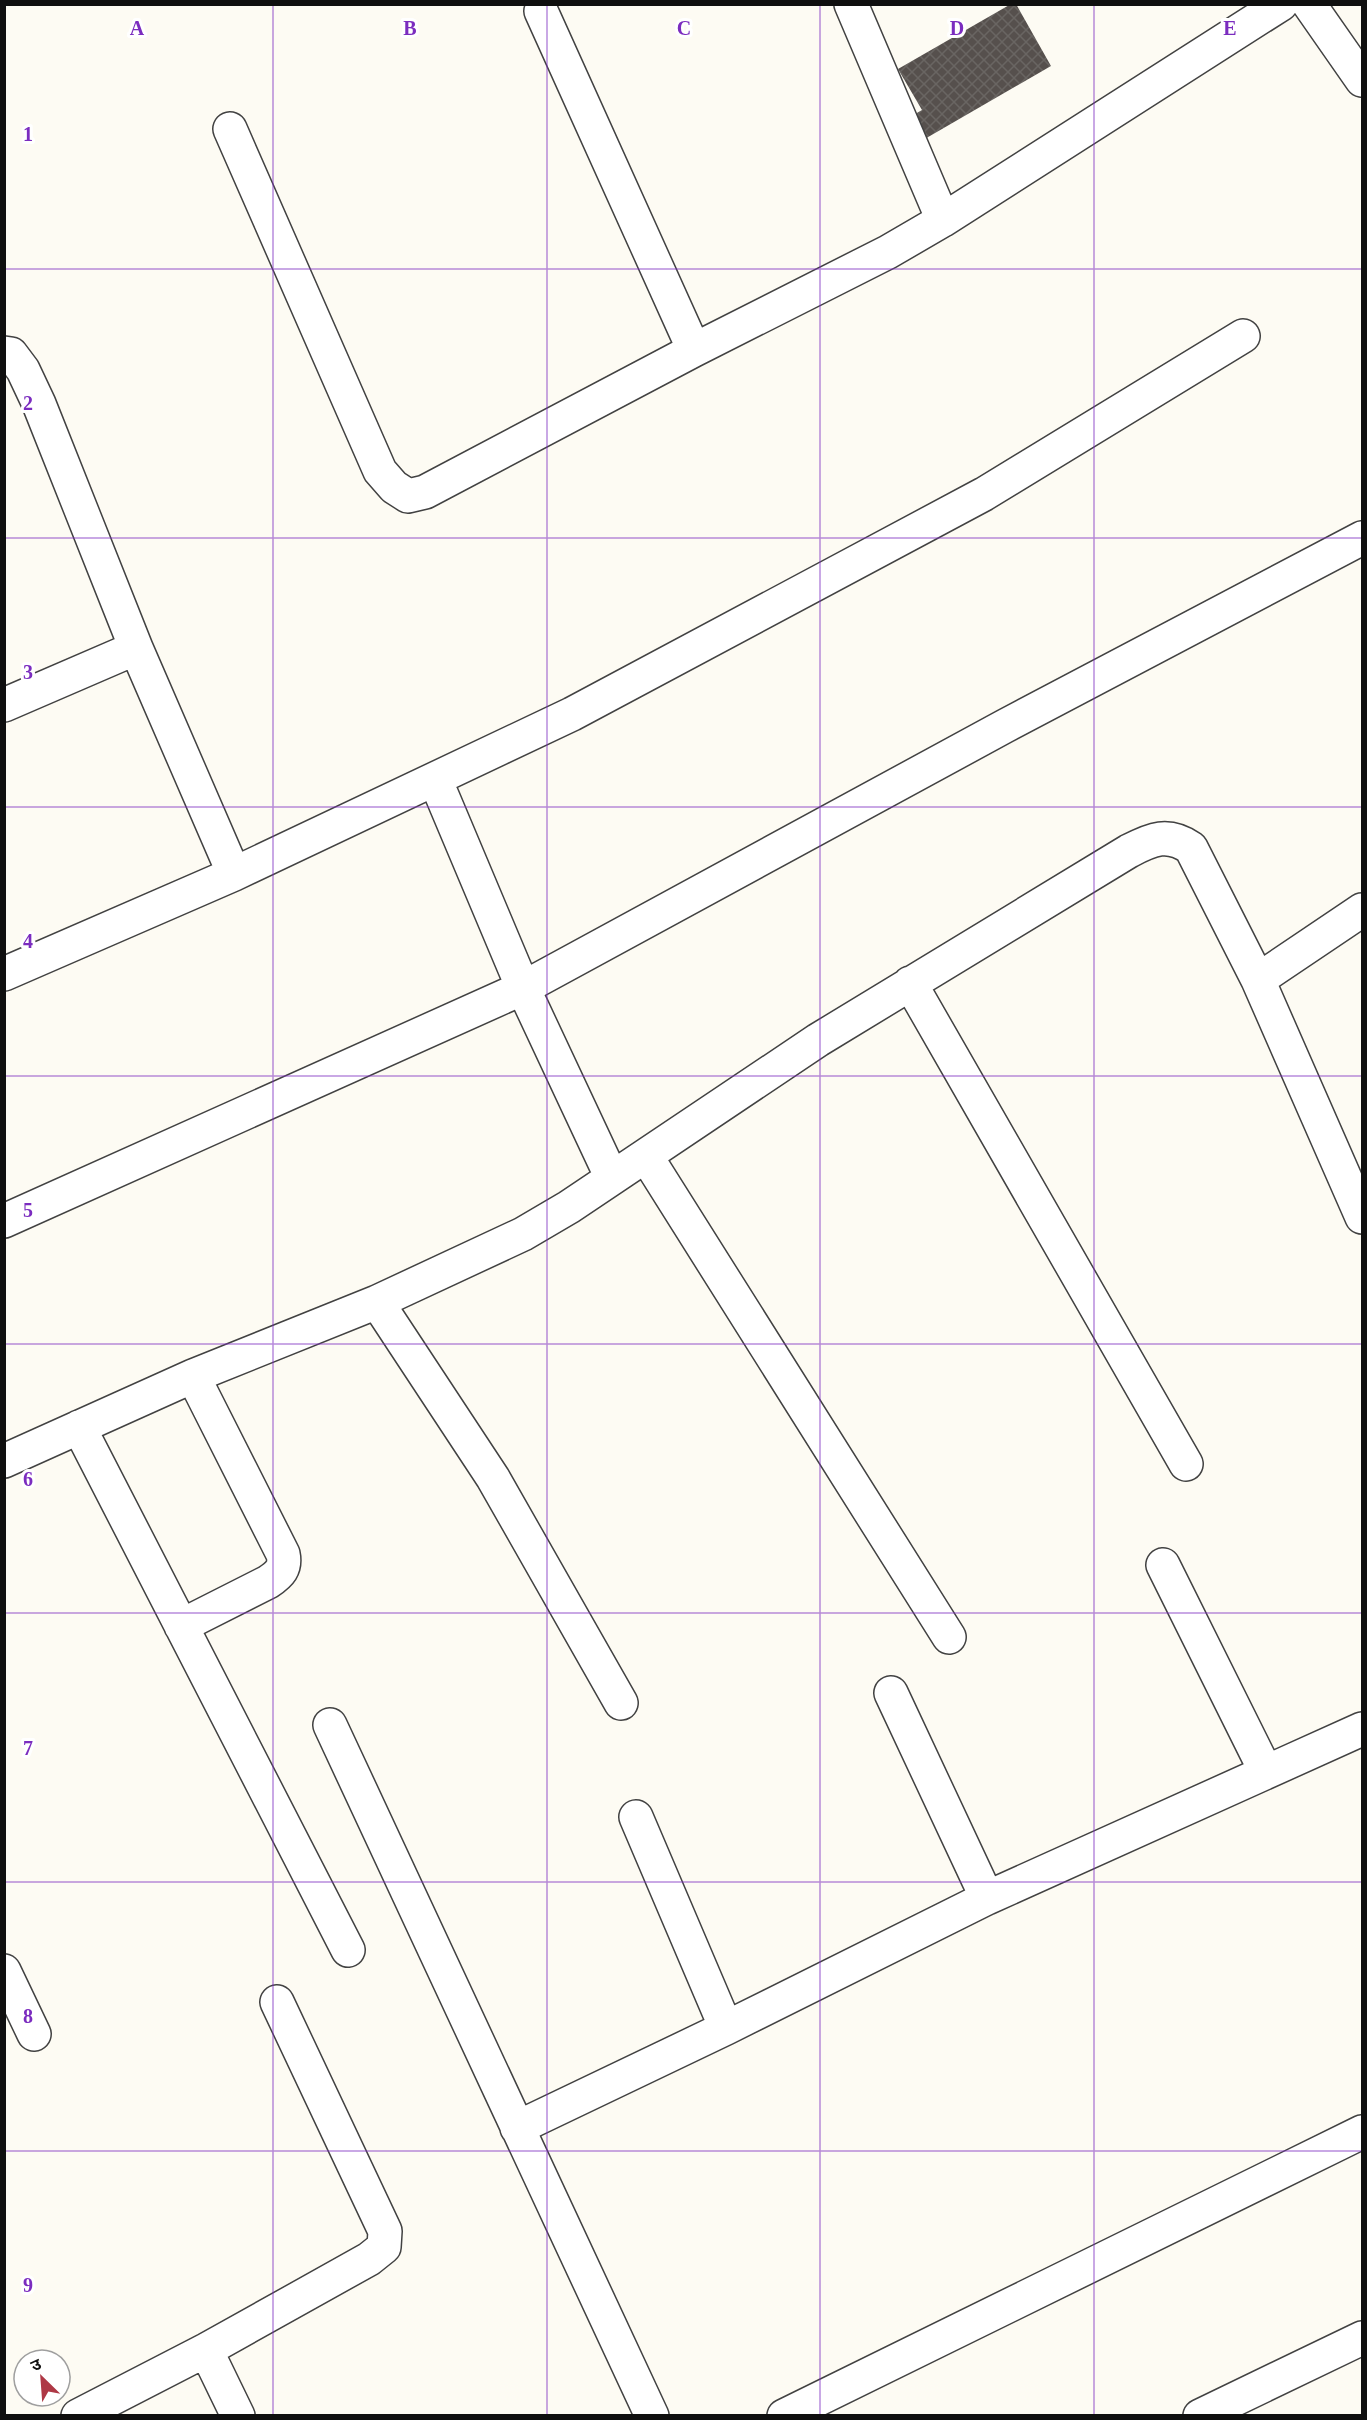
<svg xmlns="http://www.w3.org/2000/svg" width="1367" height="2420" font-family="'Times New Roman','Noto Sans Devanagari',serif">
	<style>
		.building { fill: url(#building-cross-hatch) }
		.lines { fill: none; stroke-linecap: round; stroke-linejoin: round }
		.minor-casing { stroke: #424242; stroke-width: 36 }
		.minor { stroke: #fff; stroke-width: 33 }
		.grid { fill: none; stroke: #7b2cbf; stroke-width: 1.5; stroke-opacity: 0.55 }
		.grid-label { font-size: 20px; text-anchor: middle; font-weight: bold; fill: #7b2cbf; stroke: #fff; stroke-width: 6; stroke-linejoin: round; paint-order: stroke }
	</style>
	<defs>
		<pattern id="building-cross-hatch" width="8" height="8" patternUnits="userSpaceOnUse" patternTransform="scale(1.5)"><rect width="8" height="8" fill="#56504d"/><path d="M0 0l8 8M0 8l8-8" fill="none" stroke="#696562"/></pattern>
	</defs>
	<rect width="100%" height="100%" fill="#fdfbf3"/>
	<path class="building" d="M 1011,4 L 1016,4 L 1051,66 L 923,140 L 910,117 L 922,110 L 898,69 Z"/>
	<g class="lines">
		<g class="minor-casing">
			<path id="minor" d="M 851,4 L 943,220 L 1281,4
				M 1309,4 L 1362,80
				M 541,11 L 694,350
				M 230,129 L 380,471 L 394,487 L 408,496 L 425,492 L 694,350 L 888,252 L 943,220
				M 4,353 L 11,354 L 23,370 L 39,404 L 136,648 L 234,874 L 572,714 L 984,494 L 1243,336
				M 4,705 L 136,648
				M 435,779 L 523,988 L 612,1178
				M 4,974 L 234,874
				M 1258,980 L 1362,910
				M 910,983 L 1186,1464
				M 646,1156 L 949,1637
				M 4,1221 L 523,988 L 1005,726 L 1362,538
				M 377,1302 L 493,1478 L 621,1703
				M 79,1427 L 348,1950
				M 4,1461 L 193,1376 L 377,1302 L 523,1234 L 569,1207 L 818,1040 L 1129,851 C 1152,839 1168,832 1191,848 L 1258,980 L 1362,1217
				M 1163,1565 L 1266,1772
				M 181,1626 L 268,1582 C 280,1574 286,1568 283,1554 L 193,1376
				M 891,1693 L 987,1898
				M 330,1725 L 652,2416
				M 636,1817 L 726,2028
				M 4,1971 L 34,2034
				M 517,2128 L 726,2028 L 987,1898 L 1362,1729
				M 206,2350 L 238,2416
				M 78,2416 L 206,2350 L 369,2259 L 384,2247 L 385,2231 L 277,2002
				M 784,2416 L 1362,2132
				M 1200,2416 L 1362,2338"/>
		</g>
		<use href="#minor" class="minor"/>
	</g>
	<path class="grid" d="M 273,4 L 273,2416M 547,4 L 547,2416M 820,4 L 820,2416M 1094,4 L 1094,2416M 4,269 L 1362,269M 4,538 L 1362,538M 4,807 L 1362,807M 4,1076 L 1362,1076M 4,1344 L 1362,1344M 4,1613 L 1362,1613M 4,1882 L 1362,1882M 4,2151 L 1362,2151"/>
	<g class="grid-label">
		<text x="137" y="35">A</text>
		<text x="410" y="35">B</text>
		<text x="684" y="35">C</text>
		<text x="957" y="35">D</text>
		<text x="1230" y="35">E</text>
		<text x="28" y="141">1</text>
		<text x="28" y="410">2</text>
		<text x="28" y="679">3</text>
		<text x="28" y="948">4</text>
		<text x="28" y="1217">5</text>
		<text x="28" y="1486">6</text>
		<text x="28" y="1755">7</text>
		<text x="28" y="2023">8</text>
		<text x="28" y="2292">9</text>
	</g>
	<rect width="1367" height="2420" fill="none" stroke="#0f0f0f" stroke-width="12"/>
	<g transform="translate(42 2378) rotate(335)"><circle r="28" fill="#ffffff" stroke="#9f9f9f" stroke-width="1.5"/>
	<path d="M0-4.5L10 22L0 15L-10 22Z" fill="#ae3845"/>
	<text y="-9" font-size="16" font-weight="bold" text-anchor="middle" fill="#0f0f0f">उ</text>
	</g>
</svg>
